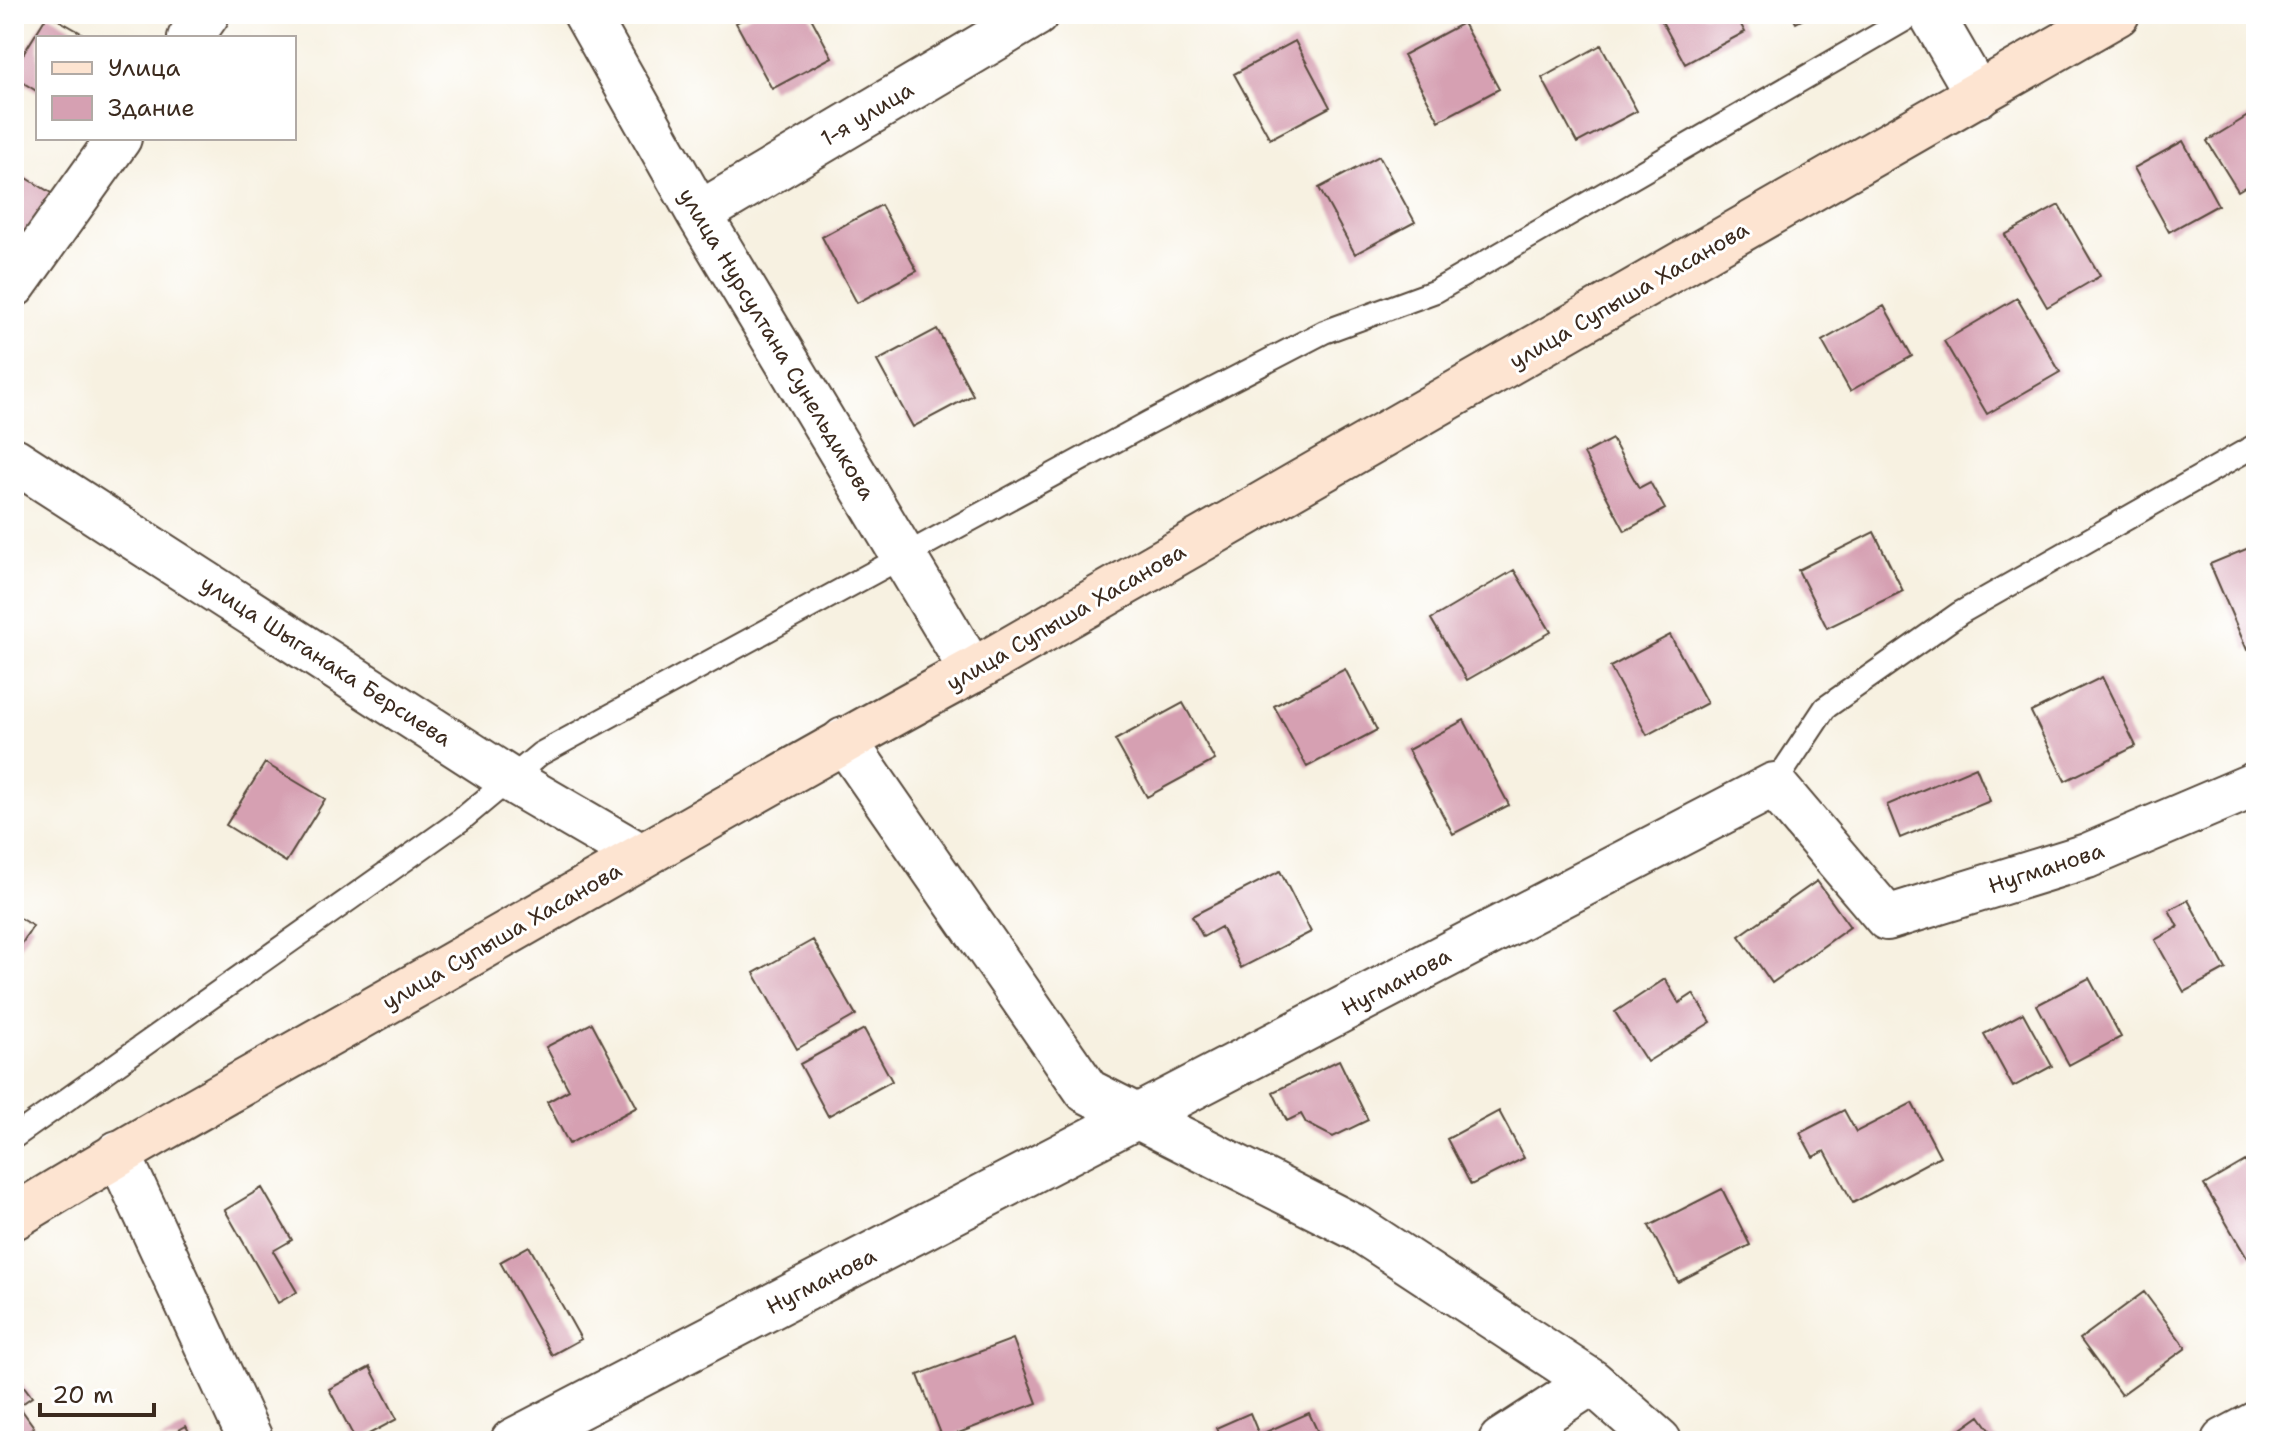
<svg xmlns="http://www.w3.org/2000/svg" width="2270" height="1455" font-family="'Shantell Sans',sans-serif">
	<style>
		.building { fill: #d6a0b2 }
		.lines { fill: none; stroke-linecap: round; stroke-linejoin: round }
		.lane-casing { stroke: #57483b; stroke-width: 26 }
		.street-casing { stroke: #57483b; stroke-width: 48 }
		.secondary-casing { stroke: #57483b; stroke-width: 48 }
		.lane { stroke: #fff; stroke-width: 22 }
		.street { stroke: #fff; stroke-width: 44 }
		.secondary { stroke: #fde4d1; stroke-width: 44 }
		.labels { text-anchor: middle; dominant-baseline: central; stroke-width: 6; stroke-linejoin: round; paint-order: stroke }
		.street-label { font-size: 22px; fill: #3b2a1e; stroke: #fff }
	</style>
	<rect width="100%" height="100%" fill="#fff"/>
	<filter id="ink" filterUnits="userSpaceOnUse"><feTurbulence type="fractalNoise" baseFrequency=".0125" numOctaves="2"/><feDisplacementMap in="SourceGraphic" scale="16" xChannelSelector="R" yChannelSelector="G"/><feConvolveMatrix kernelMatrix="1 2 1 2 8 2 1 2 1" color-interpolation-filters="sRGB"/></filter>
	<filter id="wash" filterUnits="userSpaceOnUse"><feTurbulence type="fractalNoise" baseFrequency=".006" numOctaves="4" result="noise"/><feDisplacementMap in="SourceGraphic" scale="32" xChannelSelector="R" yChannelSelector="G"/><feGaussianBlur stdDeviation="1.8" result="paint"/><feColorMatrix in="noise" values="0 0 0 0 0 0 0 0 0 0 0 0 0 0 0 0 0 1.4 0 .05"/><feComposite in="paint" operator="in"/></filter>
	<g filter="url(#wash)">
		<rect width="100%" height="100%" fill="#f7f1e1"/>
		<g id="blocks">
			<path class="building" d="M 48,14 L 90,38 L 38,38 L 38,92 L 14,77 L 14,69 Z
				M 752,14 L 809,14 L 832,57 L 772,89 L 736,23 Z
				M 1658,14 L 1735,14 L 1745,32 L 1685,64 Z
				M 1791,14 L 1813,14 L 1796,23 Z
				M 1463,23 L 1499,89 L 1439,121 L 1403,55 Z
				M 1295,41 L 1330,107 L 1270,139 L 1234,74 Z
				M 1601,45 L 1637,111 L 1577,143 L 1542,78 Z
				M 2256,111 L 2256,180 L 2238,191 L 2207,141 Z
				M 2183,141 L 2218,205 L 2169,232 L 2134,168 Z
				M 1379,156 L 1415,222 L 1355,254 L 1319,188 Z
				M 14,170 L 51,193 L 14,253 Z
				M 881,205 L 917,271 L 857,303 L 822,237 Z
				M 2059,205 L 2100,276 L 2047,307 L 2005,235 Z
				M 2017,298 L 2060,372 L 1987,414 L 1944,341 Z
				M 1884,306 L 1912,356 L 1850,391 L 1822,341 Z
				M 937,329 L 973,395 L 913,427 L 877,361 Z
				M 1612,439 L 1639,488 L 1650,482 L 1665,509 L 1625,531 L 1584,454 Z
				M 1874,532 L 1903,591 L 1827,628 L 1798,570 Z
				M 2256,545 L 2256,646 L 2247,650 L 2210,564 Z
				M 1514,570 L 1551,632 L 1467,680 L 1431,619 Z
				M 1670,635 L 1707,703 L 1647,735 L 1610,667 Z
				M 1345,669 L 1377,730 L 1307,767 L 1274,706 Z
				M 2102,677 L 2136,746 L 2065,781 L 2031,712 Z
				M 1183,703 L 1215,760 L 1147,797 L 1115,740 Z
				M 1464,720 L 1509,805 L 1453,834 L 1408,750 Z
				M 265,763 L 325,799 L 286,862 L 226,825 Z
				M 1976,767 L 1990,801 L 1900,838 L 1887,805 Z
				M 1280,871 L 1311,932 L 1241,968 L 1221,927 L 1203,937 L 1192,916 Z
				M 1817,881 L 1850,927 L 1772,983 L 1739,936 Z
				M 2188,900 L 2226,969 L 2184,992 L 2155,940 L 2178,927 L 2169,910 Z
				M 14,915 L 33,926 L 14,956 Z
				M 813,940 L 856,1015 L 797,1049 L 754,973 Z
				M 2089,978 L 2121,1037 L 2069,1065 L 2037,1005 Z
				M 1665,979 L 1679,1003 L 1693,994 L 1711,1022 L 1647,1062 L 1615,1012 Z
				M 2023,1013 L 2052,1066 L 2013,1087 L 1984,1034 Z
				M 592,1023 L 637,1107 L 569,1144 L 547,1102 L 569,1090 L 546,1047 Z
				M 864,1029 L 892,1081 L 828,1116 L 800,1064 Z
				M 1339,1060 L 1368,1120 L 1333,1137 L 1306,1123 L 1301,1114 L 1287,1121 L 1273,1092 Z
				M 1912,1103 L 1940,1156 L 1853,1203 L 1825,1151 L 1813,1157 L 1800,1133 L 1844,1110 L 1856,1132 Z
				M 1499,1111 L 1524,1158 L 1471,1185 L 1447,1139 Z
				M 2245,1161 L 2256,1179 L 2256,1252 L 2247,1258 L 2204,1185 Z
				M 262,1188 L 292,1240 L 273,1251 L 297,1292 L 278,1303 L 225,1210 Z
				M 1722,1189 L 1750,1245 L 1678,1282 L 1649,1226 Z
				M 529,1246 L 581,1339 L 552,1355 L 500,1262 Z
				M 2144,1292 L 2186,1348 L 2121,1395 L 2080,1339 Z
				M 1013,1339 L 1037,1403 L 943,1439 L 918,1375 Z
				M 370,1367 L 397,1419 L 356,1441 L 329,1389 Z
				M 14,1373 L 32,1397 L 19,1406 L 34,1427 L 14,1441 Z
				M 1250,1413 L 1259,1435 L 1309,1413 L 1322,1441 L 1222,1441 L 1216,1428 Z
				M 1980,1416 L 1998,1441 L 1945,1441 Z
				M 186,1426 L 194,1441 L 159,1441 Z"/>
		</g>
	</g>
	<g filter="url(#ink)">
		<use href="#blocks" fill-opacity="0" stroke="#57483b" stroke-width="2"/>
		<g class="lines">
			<g class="lane-casing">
				<path id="lane" d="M 1774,785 L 1825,708 L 1960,613 L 2256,445
					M 14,1137 L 461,820 L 540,754 L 1150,422 L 1324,332 L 1436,291 L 1915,14"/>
			</g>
			<g class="street-casing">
				<path id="street" d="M 586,14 L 699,214 L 972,671
					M 1931,14 L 1978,95
					M 190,38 L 207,14
					M 699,214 L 1036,14
					M 14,285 L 119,138
					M 14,460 L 509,779 L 641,856
					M 844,740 L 1087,1091 L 1359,1229 L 1592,1382 L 1659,1441
					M 118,1153 L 251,1441
					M 513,1441 L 1774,785 L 1887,918 L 2087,856 L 2256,784
					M 1501,1441 L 1592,1382
					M 2224,1441 L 2256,1424"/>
			</g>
			<g class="secondary-casing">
				<path id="secondary" d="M 14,1217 C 165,1124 322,1040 476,951 C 641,857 805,761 972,671 L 2117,14"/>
			</g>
			<use href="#lane" class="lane"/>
			<use href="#street" class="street"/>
			<use href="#secondary" class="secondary"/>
		</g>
	</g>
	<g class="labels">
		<g class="street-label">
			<text transform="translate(867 114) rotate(-31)">1-я улица</text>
			<text transform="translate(1629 295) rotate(-30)">улица Супыша Хасанова</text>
			<text transform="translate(777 344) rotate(59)">улица Нурсултана Сунельдикова</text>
			<text transform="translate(1066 617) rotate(-30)">улица Супыша Хасанова</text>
			<text transform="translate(326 661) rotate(33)">улица Шыганака Берсиева</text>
			<text transform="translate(2046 868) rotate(-18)">Нугманова</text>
			<text transform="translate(502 936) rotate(-30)">улица Супыша Хасанова</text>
			<text transform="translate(1396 982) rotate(-28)">Нугманова</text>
			<text transform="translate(821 1281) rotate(-27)">Нугманова</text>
		</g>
	</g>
	<rect width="2270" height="1455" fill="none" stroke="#fff" stroke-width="48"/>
	<rect x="36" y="36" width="260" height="104" fill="#ffffff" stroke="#b1aaa5" stroke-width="2"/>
	<rect x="52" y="62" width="40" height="12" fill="#fde4d1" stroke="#b1aaa5" stroke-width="2"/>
	<text x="108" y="76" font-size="24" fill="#3b2a1e">Улица</text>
	<rect x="52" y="96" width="40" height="24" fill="#d6a0b2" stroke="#b1aaa5" stroke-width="2"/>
	<text x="108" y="116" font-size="24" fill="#3b2a1e">Здание</text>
	<path d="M40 1403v12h114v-12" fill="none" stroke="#3b2a1e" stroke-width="4"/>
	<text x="52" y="1403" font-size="24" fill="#3b2a1e" stroke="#ffffff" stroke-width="6" paint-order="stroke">20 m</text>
</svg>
